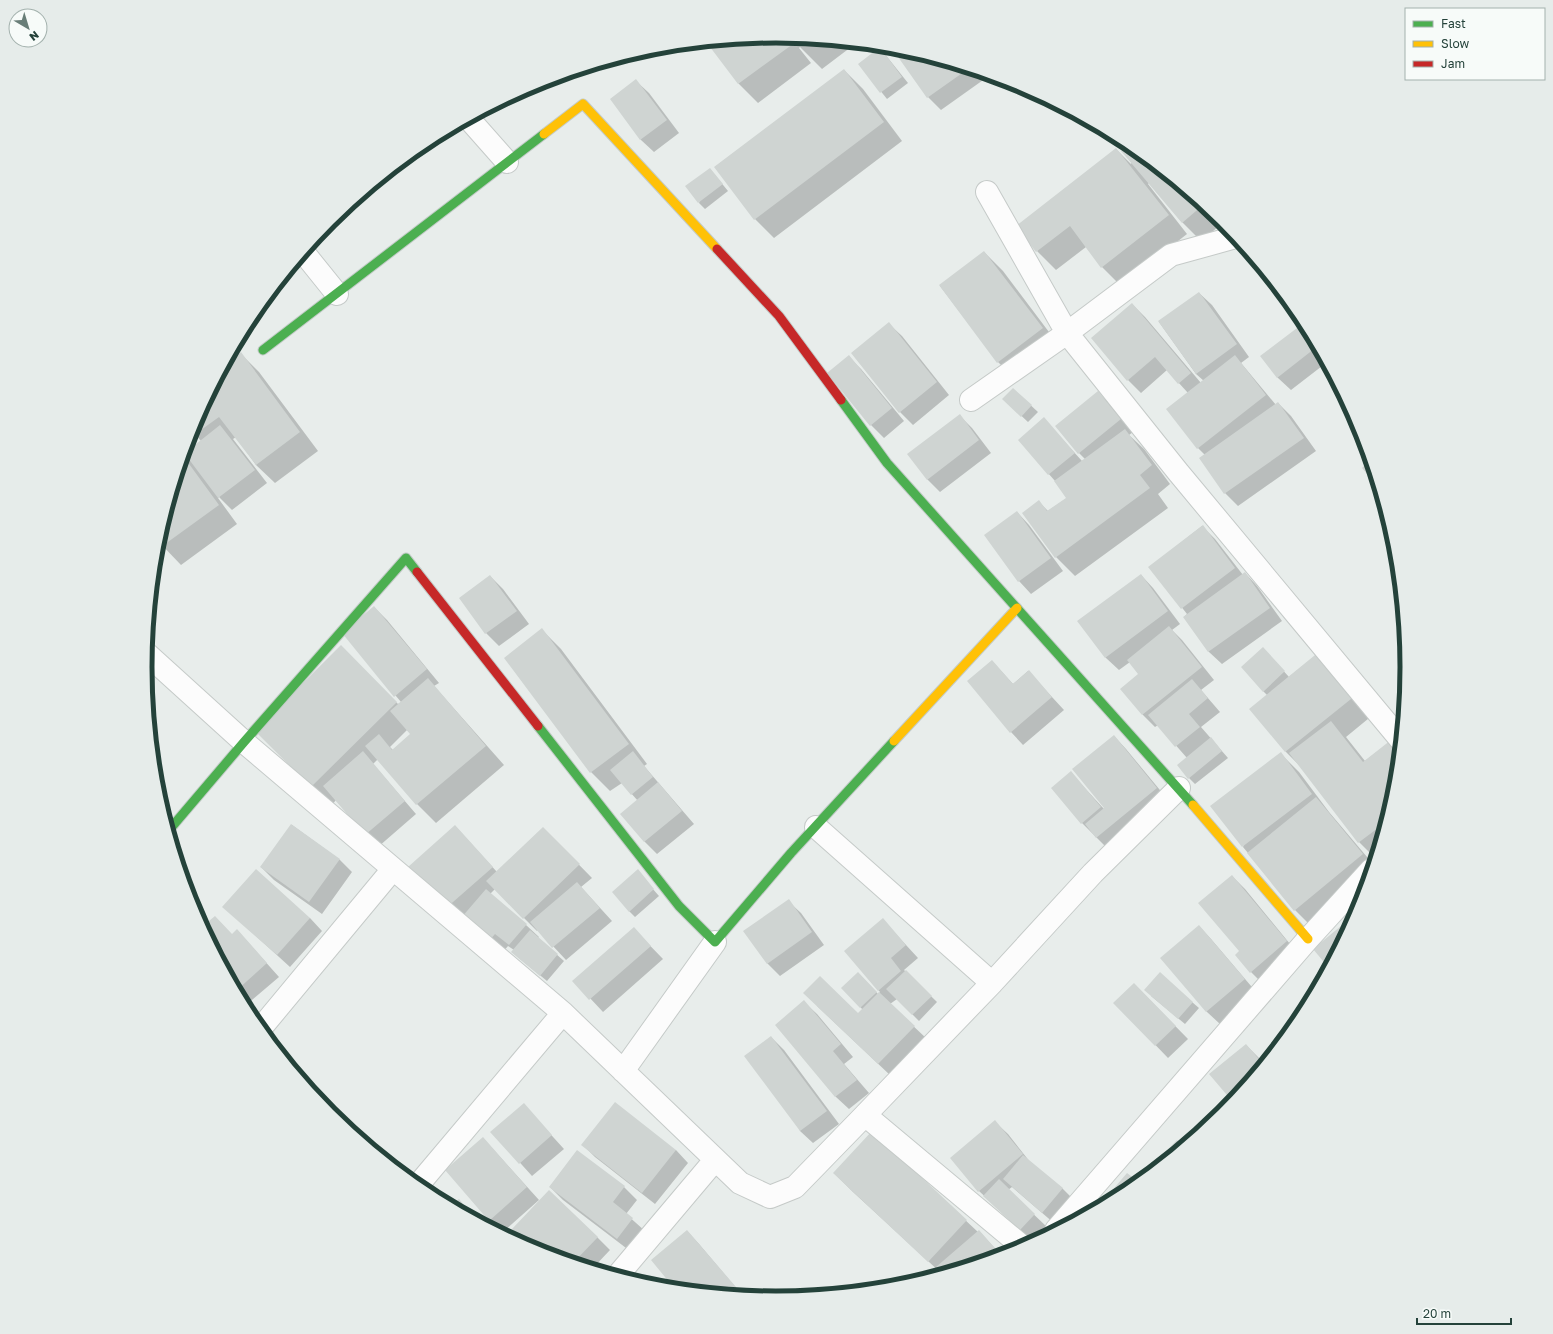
<svg xmlns="http://www.w3.org/2000/svg" width="1553" height="1334" font-family="'Golos Text',sans-serif">
	<style>
		.shadow { fill: #0003; fill-rule: evenodd }
		.building { fill: #cfd4d2 }
		.lines { fill: none; stroke-linecap: round; stroke-linejoin: round }
		.street-casing { stroke: #c5cac8; stroke-width: 24 }
		.fast-casing { stroke: #c3cbc8; stroke-width: 11 }
		.slow-casing { stroke: #c3cbc8; stroke-width: 11 }
		.jam-casing { stroke: #c3cbc8; stroke-width: 11 }
		.street { stroke: #fcfcfc; stroke-width: 22 }
		.fast { stroke: #4caf50; stroke-width: 9 }
		.slow { stroke: #ffc107; stroke-width: 9 }
		.jam { stroke: #c62828; stroke-width: 9 }
		.rim { fill: none; stroke: #24423a; stroke-width: 5 }
	</style>
	<rect width="100%" height="100%" fill="#e8edeb"/>
	<path class="shadow" d="M 777,36 L 855,44 L 822,69 L 800,47 L 799,48 L 811,63 L 758,103 L 739,84 L 708,43 Z
		M 892,47 L 900,48 L 983,73 L 986,78 L 941,110 L 928,97 Z
		M 880,48 L 908,83 L 887,99 L 859,64 Z
		M 844,70 L 863,89 L 902,141 L 774,238 L 755,219 L 715,167 Z
		M 636,81 L 649,93 L 679,133 L 654,152 L 641,140 L 611,99 Z
		M 1130,145 L 1224,222 L 1201,241 L 1182,222 L 1149,183 L 1148,184 L 1187,234 L 1121,286 L 1102,267 L 1086,247 L 1056,270 L 1037,251 L 1116,149 L 1131,164 L 1132,162 L 1122,151 Z
		M 710,169 L 728,191 L 705,209 L 699,203 Z
		M 984,252 L 1003,271 L 1061,348 L 1017,381 L 998,362 L 940,286 Z
		M 1199,293 L 1212,305 L 1249,357 L 1241,363 L 1276,405 L 1278,403 L 1291,416 L 1316,451 L 1238,506 L 1225,493 L 1200,458 L 1205,455 L 1198,448 L 1188,393 L 1167,370 L 1141,393 L 1128,380 L 1132,304 L 1145,317 L 1201,383 L 1204,381 L 1196,374 L 1159,322 Z
		M 889,324 L 902,336 L 949,395 L 913,425 L 900,412 L 852,353 Z
		M 1297,329 L 1310,341 L 1326,363 L 1291,390 L 1278,378 L 1262,357 Z
		M 241,354 L 259,372 L 318,451 L 275,483 L 256,465 L 236,437 L 233,439 L 267,483 L 232,510 L 219,497 L 218,498 L 237,524 L 181,565 L 158,541 L 185,453 L 201,441 L 192,431 L 194,425 L 226,364 Z
		M 849,357 L 861,369 L 904,421 L 884,438 L 871,425 Z
		M 1013,389 L 1038,412 L 1028,422 L 1010,405 Z
		M 1098,393 L 1111,405 L 1133,432 L 1129,435 L 1144,449 L 1170,484 L 1158,494 L 1168,508 L 1075,576 L 1056,557 L 1039,502 L 1048,511 L 1067,498 L 1055,481 L 1019,440 L 1044,419 L 1082,461 L 1085,459 L 1079,453 Z
		M 960,416 L 972,428 L 991,453 L 940,492 L 927,479 Z
		M 1017,512 L 1029,525 L 1063,571 L 1031,594 L 1019,581 Z
		M 1202,526 L 1215,539 L 1243,575 L 1245,573 L 1257,586 L 1282,621 L 1222,664 L 1209,652 L 1184,617 L 1187,614 L 1150,567 Z
		M 1141,575 L 1153,588 L 1180,624 L 1172,630 L 1182,640 L 1214,680 L 1201,690 L 1220,712 L 1201,727 L 1228,758 L 1195,784 L 1189,778 L 1187,758 L 1158,725 L 1155,727 L 1143,715 L 1122,689 L 1140,674 L 1130,662 L 1119,670 L 1106,658 L 1079,621 Z
		M 490,576 L 503,589 L 529,624 L 499,646 L 486,633 Z
		M 374,607 L 387,620 L 439,683 L 434,686 L 504,765 L 436,823 L 417,804 L 378,759 L 373,764 L 416,814 L 378,847 L 336,800 L 331,806 L 256,731 L 341,647 L 398,704 L 401,702 L 343,633 ZM 407,730 L 411,734 L 393,750 L 390,747 Z
		M 542,630 L 561,649 L 647,764 L 644,766 L 694,824 L 657,854 L 644,841 L 638,801 L 622,783 L 610,791 L 591,772 L 505,658 Z
		M 1320,652 L 1374,714 L 1346,737 L 1365,761 L 1391,741 L 1399,750 L 1395,790 L 1375,858 L 1359,842 L 1300,766 L 1286,752 L 1251,709 L 1267,695 L 1263,691 L 1269,655 L 1289,677 Z
		M 992,661 L 1013,684 L 1028,671 L 1064,710 L 1023,745 L 1011,732 Z
		M 1114,736 L 1126,749 L 1169,801 L 1109,850 L 1082,823 L 1071,773 L 1104,809 L 1106,808 Z
		M 1281,754 L 1299,772 L 1329,812 L 1373,864 L 1314,929 L 1295,910 L 1243,847 Z
		M 292,825 L 340,860 L 352,872 L 322,914 L 274,880 L 261,867 Z
		M 455,826 L 497,872 L 543,828 L 592,878 L 581,887 L 612,921 L 566,960 L 538,930 L 537,931 L 495,889 L 490,894 L 526,925 L 539,937 L 538,938 L 564,961 L 547,981 L 519,958 L 514,950 L 508,946 L 502,953 L 446,908 Z
		M 637,871 L 659,896 L 635,917 L 629,911 Z
		M 1232,876 L 1245,889 L 1299,955 L 1263,984 L 1251,972 L 1240,952 Z
		M 788,901 L 801,913 L 824,945 L 780,976 L 767,963 Z
		M 224,907 L 310,918 L 322,931 L 290,967 Z
		M 215,917 L 232,935 L 237,930 L 279,977 L 245,1006 L 204,927 Z
		M 883,920 L 918,958 L 904,970 L 937,1002 L 919,1021 L 897,999 L 890,1004 L 927,1039 L 891,1076 L 817,1006 L 858,1015 L 863,1010 L 843,988 L 858,973 L 878,994 L 880,992 L 846,951 Z
		M 1199,926 L 1211,939 L 1257,993 L 1220,1024 L 1207,1012 L 1162,958 Z
		M 634,929 L 663,959 L 603,1012 L 574,981 Z
		M 1134,984 L 1188,1039 L 1168,1058 L 1115,1003 Z
		M 1151,996 L 1192,1002 L 1199,1008 L 1185,1024 Z
		M 804,1002 L 817,1014 L 853,1057 L 844,1064 L 869,1093 L 849,1109 L 836,1097 L 776,1025 Z
		M 771,1037 L 784,1050 L 839,1124 L 813,1143 L 800,1131 Z
		M 1246,1045 L 1264,1063 L 1233,1100 L 1211,1074 Z
		M 524,1105 L 564,1149 L 532,1176 L 492,1132 Z
		M 995,1122 L 1008,1134 L 1030,1162 L 1062,1188 L 1075,1201 L 1055,1224 L 1012,1187 L 1008,1190 L 1047,1227 L 1033,1242 L 979,1191 L 951,1158 Z
		M 872,1133 L 978,1232 L 979,1231 L 1001,1255 L 941,1273 L 853,1192 L 834,1173 Z
		M 483,1138 L 539,1200 L 503,1232 L 490,1220 Z
		M 583,1145 L 676,1150 L 688,1163 L 655,1204 L 595,1157 Z
		M 577,1151 L 624,1187 L 637,1200 L 626,1214 L 645,1231 L 630,1251 L 563,1200 L 550,1187 Z
		M 513,1229 L 597,1237 L 610,1250 L 593,1268 L 535,1250 Z
		M 687,1231 L 699,1244 L 742,1295 L 675,1288 Z"/>
	<path class="building" d="M 777,36 L 788,37 L 793,44 L 738,84 L 707,43 Z
		M 791,37 L 804,39 L 797,45 Z
		M 880,47 L 902,77 L 880,93 L 858,64 Z
		M 891,47 L 900,48 L 968,69 L 927,98 Z
		M 844,69 L 884,122 L 754,220 L 714,167 Z
		M 636,79 L 667,120 L 640,140 L 610,99 Z
		M 1129,144 L 1203,205 L 1182,223 L 1121,151 Z
		M 1116,148 L 1169,215 L 1101,268 L 1070,226 L 1036,252 L 1016,226 Z
		M 710,168 L 723,184 L 698,203 L 685,186 Z
		M 984,251 L 1043,328 L 997,363 L 939,285 Z
		M 1199,292 L 1237,344 L 1196,374 L 1158,321 Z
		M 1132,303 L 1191,373 L 1178,384 L 1155,357 L 1127,381 L 1091,338 Z
		M 889,322 L 937,382 L 899,413 L 851,353 Z
		M 1297,328 L 1314,349 L 1277,378 L 1260,356 Z
		M 241,352 L 300,432 L 256,465 L 219,417 L 194,435 L 191,433 L 194,425 L 227,362 Z
		M 849,355 L 892,408 L 870,426 L 827,373 Z
		M 1235,355 L 1266,395 L 1197,449 L 1166,409 Z
		M 1013,388 L 1032,405 L 1021,417 L 1002,399 Z
		M 1098,391 L 1121,419 L 1078,454 L 1055,426 Z
		M 1278,402 L 1304,438 L 1224,494 L 1199,458 Z
		M 1350,407 L 1357,421 L 1346,411 Z
		M 960,414 L 979,440 L 927,480 L 907,454 Z
		M 1044,417 L 1075,453 L 1048,475 L 1018,440 Z
		M 220,425 L 255,470 L 218,498 L 185,454 L 186,452 Z
		M 1125,429 L 1152,465 L 1140,475 L 1150,488 L 1055,558 L 1022,513 L 1039,500 L 1047,511 L 1066,498 L 1054,481 Z
		M 184,457 L 219,505 L 161,547 L 158,542 Z
		M 1370,460 L 1378,487 L 1362,468 Z
		M 1017,511 L 1051,558 L 1018,582 L 984,535 Z
		M 1389,523 L 1395,544 L 1396,547 L 1382,528 Z
		M 1203,525 L 1235,568 L 1181,609 L 1148,567 Z
		M 1245,572 L 1270,608 L 1208,652 L 1183,617 Z
		M 1141,574 L 1168,611 L 1105,658 L 1077,621 Z
		M 490,575 L 517,611 L 485,634 L 459,598 Z
		M 374,606 L 427,669 L 394,697 L 342,633 Z
		M 1169,626 L 1202,667 L 1142,715 L 1120,689 L 1138,674 L 1127,660 Z
		M 542,628 L 629,744 L 590,773 L 504,658 Z
		M 341,645 L 397,702 L 311,787 L 255,731 Z
		M 1263,647 L 1285,671 L 1263,692 L 1241,667 Z
		M 1320,651 L 1356,695 L 1285,752 L 1249,709 Z
		M 992,660 L 1013,684 L 1029,670 L 1052,697 L 1010,733 L 967,681 Z
		M 428,678 L 486,746 L 416,805 L 365,746 L 379,734 L 392,750 L 410,734 L 390,711 Z
		M 1192,679 L 1208,698 L 1189,714 L 1200,727 L 1175,747 L 1148,715 Z
		M 1331,721 L 1363,762 L 1391,740 L 1399,751 L 1395,790 L 1386,822 L 1358,843 L 1289,753 Z
		M 1114,735 L 1157,788 L 1096,838 L 1085,824 L 1104,808 L 1072,769 Z
		M 1211,737 L 1222,751 L 1188,779 L 1177,765 Z
		M 363,751 L 405,801 L 365,835 L 323,786 Z
		M 633,751 L 653,777 L 631,795 L 610,770 Z
		M 1281,752 L 1312,794 L 1242,847 L 1210,806 Z
		M 1071,771 L 1101,807 L 1081,824 L 1051,788 Z
		M 658,782 L 682,811 L 644,842 L 620,814 Z
		M 1316,797 L 1363,854 L 1294,911 L 1247,853 Z
		M 291,824 L 340,859 L 309,902 L 260,867 Z
		M 455,825 L 493,867 L 445,909 L 408,867 Z
		M 543,827 L 580,864 L 523,919 L 486,881 Z
		M 256,869 L 310,918 L 277,955 L 222,907 Z
		M 638,869 L 654,889 L 629,912 L 612,892 Z
		M 1232,875 L 1287,941 L 1250,973 L 1235,955 L 1239,951 L 1198,903 Z
		M 577,882 L 600,908 L 552,948 L 530,922 Z
		M 486,889 L 527,924 L 509,945 L 495,934 L 489,941 L 461,918 Z
		M 789,899 L 812,932 L 767,964 L 743,931 Z
		M 1358,912 L 1328,967 L 1313,949 Z
		M 215,916 L 232,934 L 237,929 L 267,963 L 237,990 L 203,926 Z
		M 883,918 L 906,945 L 891,958 L 901,971 L 878,991 L 844,951 Z
		M 1199,925 L 1245,979 L 1206,1012 L 1160,958 Z
		M 634,927 L 651,946 L 589,1000 L 572,981 Z
		M 530,930 L 558,954 L 540,976 L 511,952 Z
		M 906,970 L 932,996 L 912,1015 L 886,989 Z
		M 858,972 L 877,992 L 860,1008 L 841,988 Z
		M 1160,972 L 1193,1002 L 1178,1019 L 1144,990 Z
		M 820,976 L 858,1013 L 879,992 L 915,1026 L 878,1064 L 803,993 Z
		M 1134,983 L 1176,1026 L 1155,1046 L 1113,1003 Z
		M 804,1000 L 841,1044 L 833,1051 L 857,1080 L 835,1097 L 775,1025 Z
		M 771,1036 L 827,1111 L 800,1131 L 744,1056 Z
		M 1246,1044 L 1263,1064 L 1232,1101 L 1209,1074 Z
		M 615,1102 L 676,1150 L 642,1193 L 581,1145 Z
		M 524,1103 L 552,1135 L 519,1164 L 490,1132 Z
		M 995,1120 L 1023,1154 L 978,1192 L 950,1158 Z
		M 872,1131 L 967,1220 L 928,1262 L 833,1173 Z
		M 483,1137 L 527,1187 L 489,1221 L 445,1170 Z
		M 1177,1140 L 1183,1146 L 1145,1177 L 1143,1175 Z
		M 577,1150 L 625,1186 L 613,1202 L 633,1218 L 617,1239 L 549,1187 Z
		M 1023,1155 L 1063,1188 L 1042,1213 L 1003,1179 Z
		M 1127,1173 L 1139,1182 L 1127,1192 L 1098,1207 Z
		M 999,1179 L 1035,1214 L 1020,1230 L 983,1196 Z
		M 549,1190 L 598,1237 L 574,1262 L 535,1250 L 512,1229 Z
		M 459,1199 L 475,1218 L 451,1205 Z
		M 687,1230 L 736,1287 L 729,1293 L 706,1291 L 703,1288 L 700,1290 L 674,1288 L 651,1260 Z
		M 979,1230 L 1001,1255 L 942,1273 L 936,1267 Z"/>
	<g class="lines">
		<g class="street-casing">
			<path id="street" d="M 469,119 L 507,162
				M 987,192 L 1067,333 L 1178,472 L 1400,739
				M 304,253 L 337,294
				M 971,400 L 1067,333 L 1171,255 L 1236,237
				M 147,654 L 244,742 L 563,1013 L 740,1183 L 770,1197 L 795,1187 L 865,1115 L 1023,1247
				M 816,827 L 992,983
				M 261,1028 L 393,869
				M 623,1071 L 715,942
				M 865,1115 L 992,983 L 1093,873 L 1179,788
				M 418,1185 L 563,1013
				M 1056,1230 L 1308,939 L 1371,870
				M 618,1275 L 715,1160"/>
		</g>
		<g class="fast-casing">
			<path id="fast" d="M 263,350 L 544,134
				M 841,400 L 887,463 L 1193,805
				M 538,726 L 679,906 L 715,942 L 791,853 L 894,741
				M 170,829 L 244,742 L 406,558 L 417,572"/>
		</g>
		<g class="slow-casing">
			<path id="slow" d="M 544,134 L 583,104 L 717,249
				M 894,741 L 1017,608
				M 1193,805 L 1308,939"/>
		</g>
		<g class="jam-casing">
			<path id="jam" d="M 717,249 L 779,316 L 841,400
				M 417,572 L 538,726"/>
		</g>
		<use href="#street" class="street"/>
		<use href="#fast" class="fast"/>
		<use href="#slow" class="slow"/>
		<use href="#jam" class="jam"/>
	</g>
	<path d="M0 0H1553V1334H0ZM152 667a624 624 0 1 1 1248 0a624 624 0 1 1-1248 0Z" fill="#e6ecea" fill-rule="evenodd"/>
	<path class="rim" d="M152 667a624 624 0 1 1 1248 0a624 624 0 1 1-1248 0Z"/>
	<rect x="1405" y="8" width="140" height="72" fill="#f7fbf9" stroke="#a3b1ad"/>
	<rect x="1413" y="21" width="20" height="6" fill="#4caf50" stroke="#a3b1ad"/>
	<text x="1441" y="28" font-size="12" fill="#24423a">Fast</text>
	<rect x="1413" y="41" width="20" height="6" fill="#ffc107" stroke="#a3b1ad"/>
	<text x="1441" y="48" font-size="12" fill="#24423a">Slow</text>
	<rect x="1413" y="61" width="20" height="6" fill="#c62828" stroke="#a3b1ad"/>
	<text x="1441" y="68" font-size="12" fill="#24423a">Jam</text>
	<g transform="translate(28 28) rotate(142)"><circle r="19" fill="#f7fbf9" stroke="#a3b1ad"/>
	<path d="M0-3L7 15L0 10L-7 15Z" fill="#697e78"/>
	<text y="-6" font-size="11" font-weight="bold" text-anchor="middle" fill="#24423a">N</text>
	</g>
	<path d="M1417 1318v6h94v-6" fill="none" stroke="#24423a" stroke-width="2"/>
	<text x="1423" y="1318" font-size="12" fill="#24423a" stroke="#f7fbf9" stroke-width="3" paint-order="stroke">20 m</text>
</svg>
